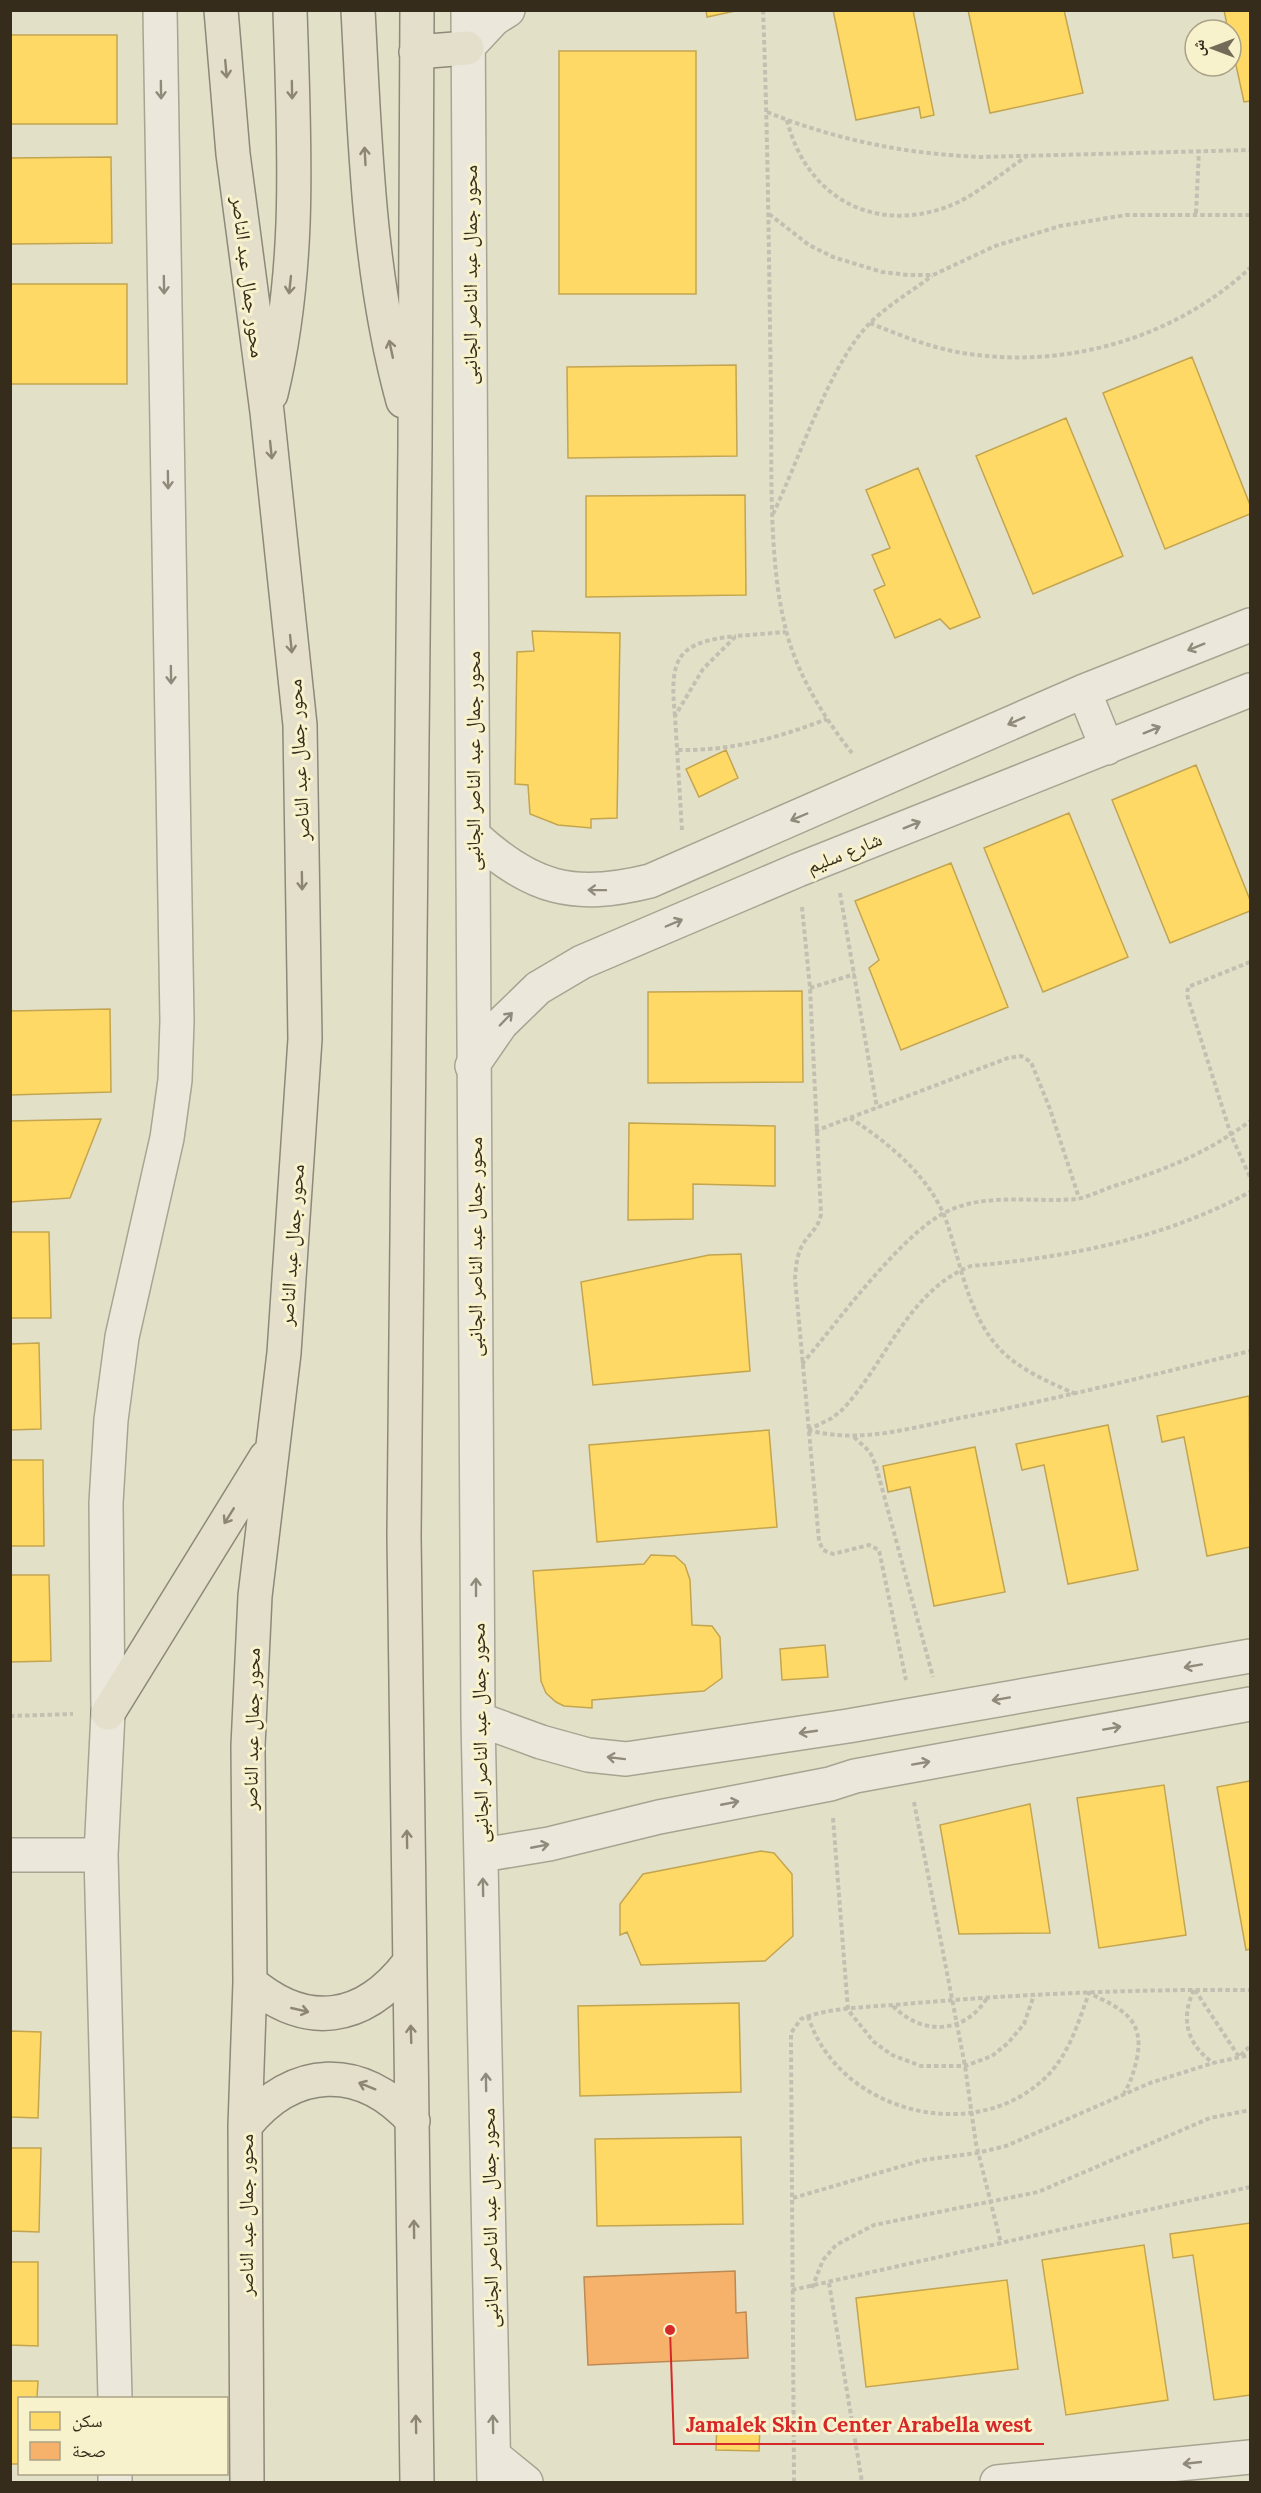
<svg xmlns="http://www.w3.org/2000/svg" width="1261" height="2493" font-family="Lora,'Noto Naskh Arabic',serif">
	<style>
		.homes { fill: #ffd966; stroke: #c3a550; stroke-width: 1.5 }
		.health { fill: #f6b26b; stroke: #bc8a53; stroke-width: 1.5 }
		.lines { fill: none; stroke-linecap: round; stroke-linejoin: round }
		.minor-casing { stroke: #a8a492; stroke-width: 36 }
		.major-casing { stroke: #8d8979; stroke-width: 36 }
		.path { stroke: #c3c0b2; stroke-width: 4; stroke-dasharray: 4.5 3; stroke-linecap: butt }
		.minor { stroke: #ebe8db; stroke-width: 33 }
		.major { stroke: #e3dfcb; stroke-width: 33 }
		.oneway { stroke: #8c8673 }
		.oneway2 { stroke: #908a7b }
		.labels { text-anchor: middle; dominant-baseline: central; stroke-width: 6; stroke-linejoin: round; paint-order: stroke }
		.street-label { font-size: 20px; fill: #362c1b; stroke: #f7f1cc }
		.leader { fill: none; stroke: #d62828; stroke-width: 2 }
		.callout-dot { fill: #d62828; stroke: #f7f1cc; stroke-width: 2 }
		.callout-label { font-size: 21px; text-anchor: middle; font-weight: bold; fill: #d62828; stroke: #f7f1cc; stroke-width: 6; stroke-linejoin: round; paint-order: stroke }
	</style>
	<rect width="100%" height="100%" fill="#e3e0c8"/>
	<path class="homes" d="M 706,10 L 740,10 L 707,17 Z
		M 833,10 L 913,10 L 934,115 L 921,118 L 919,107 L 856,120 Z
		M 968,10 L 1064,10 L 1083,93 L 990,113 Z
		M 1224,10 L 1250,10 L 1250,101 L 1244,102 L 1231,42 L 1231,30 L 1228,30 Z
		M 10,35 L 117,35 L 117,124 L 10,124 Z
		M 559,51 L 696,51 L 696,294 L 559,294 Z
		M 111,157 L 112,243 L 10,244 L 10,158 Z
		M 10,284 L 127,284 L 127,384 L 10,384 Z
		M 1192,357 L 1250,505 L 1250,514 L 1165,549 L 1103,393 Z
		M 736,365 L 737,456 L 568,458 L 567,367 Z
		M 1066,418 L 1123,556 L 1033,594 L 976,456 Z
		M 918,468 L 980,617 L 950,629 L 940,619 L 895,638 L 874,590 L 885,585 L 872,555 L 890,548 L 866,490 Z
		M 745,495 L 746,595 L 586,597 L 586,496 Z
		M 532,631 L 620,633 L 617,818 L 591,819 L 591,828 L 558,825 L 530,814 L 528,785 L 515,784 L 517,652 L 534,651 Z
		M 726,750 L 738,778 L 699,797 L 686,769 Z
		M 1196,765 L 1250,900 L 1250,911 L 1170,943 L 1112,800 Z
		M 1069,813 L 1128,957 L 1043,992 L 984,848 Z
		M 951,863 L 1008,1007 L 901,1050 L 869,968 L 879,960 L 855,901 Z
		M 802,991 L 803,1082 L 648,1083 L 648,992 Z
		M 110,1009 L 111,1092 L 10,1095 L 10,1011 Z
		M 101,1119 L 70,1198 L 10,1202 L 10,1121 Z
		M 629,1123 L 775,1126 L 775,1186 L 693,1184 L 693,1219 L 628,1220 Z
		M 10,1232 L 49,1232 L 51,1318 L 10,1318 Z
		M 741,1254 L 750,1371 L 593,1385 L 581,1282 L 709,1255 Z
		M 39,1343 L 41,1429 L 10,1430 L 10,1344 Z
		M 1249,1396 L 1250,1547 L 1207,1556 L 1184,1437 L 1162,1442 L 1157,1416 Z
		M 1108,1425 L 1138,1570 L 1068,1584 L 1044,1465 L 1022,1470 L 1016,1444 Z
		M 769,1430 L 777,1527 L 597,1542 L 589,1445 Z
		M 975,1447 L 1005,1592 L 934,1606 L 910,1487 L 888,1492 L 883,1466 Z
		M 10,1460 L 43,1460 L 44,1546 L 10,1546 Z
		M 651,1555 L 675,1556 L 685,1565 L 690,1580 L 692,1625 L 712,1626 L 720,1637 L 722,1678 L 704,1691 L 592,1700 L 592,1708 L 564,1706 L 556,1702 L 546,1693 L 541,1681 L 533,1571 L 644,1564 Z
		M 10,1575 L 49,1575 L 51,1661 L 10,1662 Z
		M 825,1645 L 828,1677 L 782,1680 L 780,1649 Z
		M 1250,1781 L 1250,1949 L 1246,1950 L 1217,1787 Z
		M 1164,1785 L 1186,1935 L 1099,1948 L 1077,1798 Z
		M 1030,1804 L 1050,1933 L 959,1934 L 940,1825 Z
		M 761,1851 L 774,1853 L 792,1874 L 793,1936 L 765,1961 L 641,1965 L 627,1932 L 620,1935 L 620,1904 L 643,1874 Z
		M 739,2003 L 741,2092 L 580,2096 L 578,2006 Z
		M 10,2031 L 41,2032 L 38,2118 L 10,2117 Z
		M 741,2137 L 743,2224 L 597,2226 L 595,2139 Z
		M 10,2148 L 41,2148 L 39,2232 L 10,2231 Z
		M 1250,2223 L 1250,2395 L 1214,2400 L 1193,2255 L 1173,2258 L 1170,2234 Z
		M 1144,2245 L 1168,2400 L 1066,2415 L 1042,2260 Z
		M 10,2262 L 38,2262 L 38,2346 L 10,2345 Z
		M 1007,2280 L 1018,2369 L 866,2387 L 856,2298 Z
		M 10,2381 L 38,2381 L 37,2398 L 20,2398 L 20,2464 L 10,2464 Z
		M 717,2423 L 760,2425 L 759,2451 L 716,2450 Z"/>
	<path class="health" d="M 735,2271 L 736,2313 L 746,2312 L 748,2358 L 588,2365 L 584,2277 Z"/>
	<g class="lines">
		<g class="minor-casing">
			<path id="minor" d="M 468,10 L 478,1719 L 494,2482
				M 467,48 L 494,19 L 508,10
				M 1084,691 L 1107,748
				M 473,835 C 531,889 574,900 650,881 L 1084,691 L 1250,625
				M 472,1066 L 501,1024 L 538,988 L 582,962 L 798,870 L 1250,690
				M 478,1719 L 541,1742 L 588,1755 L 626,1759 L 848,1726 L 1250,1656
				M 10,1855 L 101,1855
				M 482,1855 L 549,1844 L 659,1817 L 830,1784 L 855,1776 L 1250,1704
				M 115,2398 L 101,1855 L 108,1713 L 106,1503 L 111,1420 L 122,1337 L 167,1138 L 175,1080 L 177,1021 L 160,10
				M 494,2456 L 526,2482
				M 115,2482 L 115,2474
				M 997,2482 L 1250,2457"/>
		</g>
		<g class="major-casing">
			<path id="major" d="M 221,10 L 233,154 L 267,412 L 300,725 L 305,1039 L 284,1353 L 255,1596 L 248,1746 L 250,1982 L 245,2126 L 247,2482
				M 358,10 C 365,142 368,273 403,401
				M 417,10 L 415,446 L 404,1536 L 417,2482
				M 416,52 L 467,48
				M 271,394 C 302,265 294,141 290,10
				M 108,1713 L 266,1457
				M 250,1982 C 306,2030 363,2022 408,1964
				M 245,2126 C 293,2066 361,2063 413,2121"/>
		</g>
		<path class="path" d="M 763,10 C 768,139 769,267 771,396 C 772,468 768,561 786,630 C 797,674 824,718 852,753
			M 767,112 C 836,140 906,154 981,157 L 1250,150
			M 787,120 C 806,197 874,235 949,206 C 972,198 1005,171 1027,156
			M 1196,213 L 1199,150
			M 769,214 L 809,245 L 833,257 L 882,272 L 908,275 L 933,275 L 995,246 L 1060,226 L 1126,215 L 1250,215
			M 870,323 C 897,334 924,345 952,351 C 1057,372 1172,341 1250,268
			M 773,514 C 799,460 830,363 870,323 C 888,305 912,291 932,276
			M 675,716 C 669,658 677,642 736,636
			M 678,750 C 732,751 777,738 827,719
			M 682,830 L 675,716 L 703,669 L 736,636 L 786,632
			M 840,893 L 877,1108
			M 802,907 L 810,988 L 821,1214 C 819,1227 810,1233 803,1244 C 797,1254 796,1266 795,1278 L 819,1541 L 823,1550 L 833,1554 L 869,1545 L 879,1550 L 906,1680
			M 1250,962 L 1188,987 L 1187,995 L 1231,1135 L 1250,1177
			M 810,988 L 855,974
			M 850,1118 C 888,1142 930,1177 946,1220 C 961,1263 967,1312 998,1347 C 1016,1368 1050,1383 1076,1394
			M 815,1131 L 1008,1058 L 1021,1056 L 1031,1062 L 1050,1109 L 1079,1198
			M 802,1364 C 837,1323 900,1235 946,1212 C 985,1192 1035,1203 1077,1199 C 1088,1197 1100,1191 1111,1187 C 1164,1170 1206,1154 1250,1121
			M 808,1430 L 832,1418 L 842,1410 C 885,1365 908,1290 971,1266 C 1069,1257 1163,1239 1250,1192
			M 808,1430 C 862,1445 917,1426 970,1416 C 1064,1397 1157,1374 1250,1351
			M 854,1437 L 870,1452 L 876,1466 L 933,1677
			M 10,1716 L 73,1714
			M 914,1802 L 965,2066 L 976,2144 L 1001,2243
			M 833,1818 L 848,2010 L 874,2042 L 892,2055 L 921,2066 L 965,2066 L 992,2056 L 1008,2043 L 1024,2024 L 1034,1995
			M 1194,1990 C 1180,2019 1187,2044 1213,2063
			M 1195,1990 L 1239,2057 L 1250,2046
			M 893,2006 C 922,2036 965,2034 987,1998
			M 808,2016 C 838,2112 973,2147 1045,2078 C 1069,2055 1078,2023 1089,1993 C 1120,2008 1145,2018 1137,2058 C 1134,2071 1131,2082 1124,2093
			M 793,2198 L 923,2160 L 977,2153 L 1006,2146 L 1150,2083 L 1213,2063 L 1250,2055
			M 829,2283 L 862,2482
			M 812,2288 L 823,2260 L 836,2245 L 874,2225 L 1038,2192 L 1210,2118 L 1250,2110
			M 792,2290 L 1250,2187
			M 794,2482 L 791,2043 L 791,2033 L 801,2019 C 828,2007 875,2007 905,2004 C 1019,1994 1135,1989 1250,1990"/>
		<use href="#minor" class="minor"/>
		<use href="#major" class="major"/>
	</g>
	<defs><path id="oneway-shaft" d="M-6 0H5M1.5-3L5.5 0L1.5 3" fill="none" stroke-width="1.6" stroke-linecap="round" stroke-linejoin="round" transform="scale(1.5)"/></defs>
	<g class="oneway">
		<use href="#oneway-shaft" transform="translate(226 69) rotate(85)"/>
		<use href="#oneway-shaft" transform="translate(292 90) rotate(89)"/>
		<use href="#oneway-shaft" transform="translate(365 156) rotate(-93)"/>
		<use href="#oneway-shaft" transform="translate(290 285) rotate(96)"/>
		<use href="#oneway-shaft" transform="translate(391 349) rotate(-102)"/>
		<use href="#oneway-shaft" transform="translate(271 450) rotate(84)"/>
		<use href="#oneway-shaft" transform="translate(291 644) rotate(84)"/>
		<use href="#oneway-shaft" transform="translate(302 881) rotate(89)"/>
		<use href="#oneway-shaft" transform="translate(229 1516) rotate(122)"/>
		<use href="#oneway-shaft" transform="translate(407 1839) rotate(-91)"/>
		<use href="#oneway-shaft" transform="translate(300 2010) rotate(13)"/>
		<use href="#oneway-shaft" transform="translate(411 2034) rotate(-92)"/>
		<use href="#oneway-shaft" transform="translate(367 2086) rotate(-158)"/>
		<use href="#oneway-shaft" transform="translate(414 2229) rotate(-91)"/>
		<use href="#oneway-shaft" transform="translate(416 2424) rotate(-91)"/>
	</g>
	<g class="oneway2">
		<use href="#oneway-shaft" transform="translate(161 90) rotate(89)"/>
		<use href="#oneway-shaft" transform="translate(164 285) rotate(89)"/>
		<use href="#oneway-shaft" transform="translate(168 480) rotate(89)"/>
		<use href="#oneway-shaft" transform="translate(1196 647) rotate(158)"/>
		<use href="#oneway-shaft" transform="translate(171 675) rotate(89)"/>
		<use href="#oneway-shaft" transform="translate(1016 721) rotate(156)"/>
		<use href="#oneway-shaft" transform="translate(1152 730) rotate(-22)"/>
		<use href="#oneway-shaft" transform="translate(799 817) rotate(157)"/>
		<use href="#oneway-shaft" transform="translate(912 825) rotate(-22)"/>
		<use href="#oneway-shaft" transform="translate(597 890) rotate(-179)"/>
		<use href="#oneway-shaft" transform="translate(674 923) rotate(-23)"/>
		<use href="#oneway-shaft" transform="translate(506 1019) rotate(-46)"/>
		<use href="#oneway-shaft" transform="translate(476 1587) rotate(-90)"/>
		<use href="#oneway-shaft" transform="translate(1193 1666) rotate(170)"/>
		<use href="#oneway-shaft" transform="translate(1001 1699) rotate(170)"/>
		<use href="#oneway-shaft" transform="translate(1112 1728) rotate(-10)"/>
		<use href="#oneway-shaft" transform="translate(808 1732) rotate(172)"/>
		<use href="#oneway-shaft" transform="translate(616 1758) rotate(-173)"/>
		<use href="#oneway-shaft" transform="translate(921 1763) rotate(-10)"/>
		<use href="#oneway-shaft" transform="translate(730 1803) rotate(-11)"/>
		<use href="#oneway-shaft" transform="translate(540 1846) rotate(-11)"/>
		<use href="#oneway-shaft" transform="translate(483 1887) rotate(-91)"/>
		<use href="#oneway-shaft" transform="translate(486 2082) rotate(-91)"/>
		<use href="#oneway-shaft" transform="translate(493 2424) rotate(-91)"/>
		<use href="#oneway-shaft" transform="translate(1192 2463) rotate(174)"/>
	</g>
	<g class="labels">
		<g class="street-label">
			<text transform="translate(469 275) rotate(-90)">محور جمال عبد الناصر الجانبى</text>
			<text transform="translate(249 277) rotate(83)">محور جمال عبد الناصر</text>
			<text transform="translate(298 760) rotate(-93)">محور جمال عبد الناصر</text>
			<text transform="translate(472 761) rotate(-90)">محور جمال عبد الناصر الجانبى</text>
			<text transform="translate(844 852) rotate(-22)">شارع سليم</text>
			<text transform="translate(291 1245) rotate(-86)">محور جمال عبد الناصر</text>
			<text transform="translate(474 1247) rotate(-90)">محور جمال عبد الناصر الجانبى</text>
			<text transform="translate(251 1729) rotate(-89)">محور جمال عبد الناصر</text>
			<text transform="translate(479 1733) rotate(-91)">محور جمال عبد الناصر الجانبى</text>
			<text transform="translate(245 2215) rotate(-90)">محور جمال عبد الناصر</text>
			<text transform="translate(489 2218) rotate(-91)">محور جمال عبد الناصر الجانبى</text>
		</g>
	</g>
	<path class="leader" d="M670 2330L674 2444H1044"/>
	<circle class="callout-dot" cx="670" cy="2330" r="6"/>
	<g class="callout-label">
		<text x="859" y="2432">Jamalek Skin Center Arabella west</text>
	</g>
	<rect width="1261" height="2493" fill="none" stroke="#362c1b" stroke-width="24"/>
	<rect x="18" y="2397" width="210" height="78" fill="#f7f1cc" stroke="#aaa285" stroke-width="1.5"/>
	<rect x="30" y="2412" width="30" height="18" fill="#ffd966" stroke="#aaa285" stroke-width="1.5"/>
	<text x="72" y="2427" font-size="18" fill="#362c1b">سكن</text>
	<rect x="30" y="2442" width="30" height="18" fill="#f6b26b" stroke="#aaa285" stroke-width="1.5"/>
	<text x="72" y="2457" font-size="18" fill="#362c1b">صحة</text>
	<g transform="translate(1213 48) rotate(270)"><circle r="28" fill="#f7f1cc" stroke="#aaa285" stroke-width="1.5"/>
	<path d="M0-4.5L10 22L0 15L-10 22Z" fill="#736b58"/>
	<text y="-9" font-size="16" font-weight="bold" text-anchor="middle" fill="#362c1b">ش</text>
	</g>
</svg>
